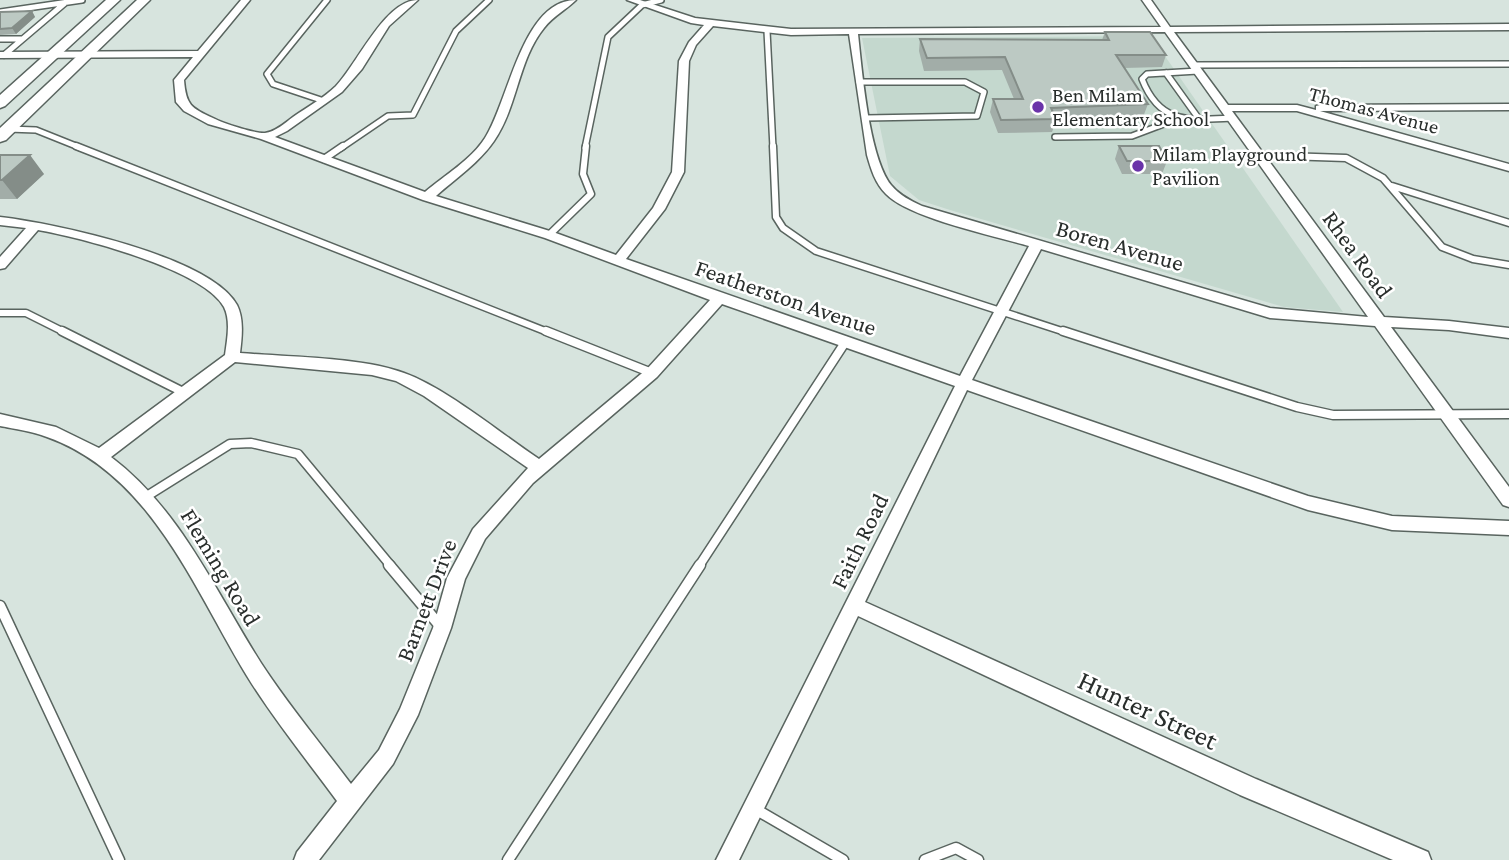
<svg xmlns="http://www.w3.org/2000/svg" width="1509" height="860" font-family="'Crimson Pro',serif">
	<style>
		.built { fill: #c4d8ce }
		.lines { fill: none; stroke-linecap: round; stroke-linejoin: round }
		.lane-far3-casing { stroke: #59645f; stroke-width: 8 }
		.lane-far2-casing { stroke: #59645f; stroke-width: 9 }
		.lane-far1-casing { stroke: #59645f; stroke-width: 11 }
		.lane-casing { stroke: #59645f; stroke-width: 13 }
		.street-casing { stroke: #59645f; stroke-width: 3 }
		.secondary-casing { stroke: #59645f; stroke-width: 3 }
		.lane-far3 { stroke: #fff; stroke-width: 5 }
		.lane-far2 { stroke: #fff; stroke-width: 6 }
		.lane-far1 { stroke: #fff; stroke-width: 8 }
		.lane { stroke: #fff; stroke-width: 10 }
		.street { fill: #fff; fill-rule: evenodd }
		.secondary { fill: #fff; fill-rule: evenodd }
		.wall { fill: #a2ada8 }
		.shaded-wall { fill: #848d88 }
		.building { fill: #bcc9c3; stroke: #848d88; stroke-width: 2 }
		.poi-dot { fill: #6a33a9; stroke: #fff; stroke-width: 2.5 }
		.labels { text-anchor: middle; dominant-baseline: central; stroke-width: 5; stroke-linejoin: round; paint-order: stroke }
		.far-poi-label { font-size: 21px; fill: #292e2c; stroke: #fff; text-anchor: start }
		.far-street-label { font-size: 21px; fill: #292e2c; stroke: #fff }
		.street-label { font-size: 24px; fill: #292e2c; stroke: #fff }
		.near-street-label { font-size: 28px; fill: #292e2c; stroke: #fff }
	</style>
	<rect width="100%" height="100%" fill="#d7e4de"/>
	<path class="built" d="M 1151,36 L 1343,312 L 1284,307 L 950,210 L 919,200 L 890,176 L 862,38 Z"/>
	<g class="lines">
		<g class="lane-far3-casing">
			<path id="lane-far3" d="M 0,12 L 82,0
				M 767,31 L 773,148
				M 0,39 L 22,39
				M 4,55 L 65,3
				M 1194,65 L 1509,64
				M 1198,71 L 1147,74 L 1142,79 C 1160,125 1189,120 1232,118
				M 1166,73 L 1199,119
				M 859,82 L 965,82 L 984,92 L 977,116 L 866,118
				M 324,101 L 273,84 L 267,74 L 327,0
				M 8,129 L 36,130 L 81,148
				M 1055,137 L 1132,136 L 1177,119
				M 341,148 L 388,116 L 413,115 L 456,31 L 489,0
				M 585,148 L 608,37 L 642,5 L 661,0"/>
		</g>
		<g class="lane-far2-casing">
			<path id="lane-far2" d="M 76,146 L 550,333
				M 773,146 L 776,217 L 783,228 L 816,251 L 1068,333
				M 1259,155 L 1346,158 L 1383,178 L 1442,247 L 1473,259 L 1509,265
				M 324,159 L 343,146
				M 1392,186 L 1509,223
				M 549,235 L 591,194 L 583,174 L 586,146
				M 0,313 L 26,313 L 66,333"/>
		</g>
		<g class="lane-far1-casing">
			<path id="lane-far1" d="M 62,331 L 185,393
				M 546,331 L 652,373
				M 1063,331 L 1297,407 L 1333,415 L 1509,414
				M 147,496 L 230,444 L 251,443 L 298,454 L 391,566
				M 699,566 L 846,341"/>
		</g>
		<g class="lane-casing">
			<path id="lane" d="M 389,565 L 441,627
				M 0,606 L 119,860
				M 755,809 L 843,860
				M 508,860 L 700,565
				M 925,860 L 956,848 L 978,860"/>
		</g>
		<g class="street-casing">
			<path id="street" d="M 241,0 L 250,0 L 184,80 C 186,105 191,108 213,118 C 222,123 256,134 265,133 C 275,132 285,123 293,117 C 307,107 324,98 336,86 C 358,63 385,0 418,0 L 389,26 L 362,69 L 342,92 L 287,131 L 275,137 L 425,192 C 445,175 471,160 485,138 C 509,101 522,0 576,0 C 566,10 553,16 544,28 C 518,60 518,106 494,141 C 479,163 456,178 436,196 L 553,232 L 616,255 L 653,208 L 672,172 L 679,61 L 689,42 L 704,25 L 691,23 L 627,0 L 640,0 L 695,18 L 791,29 L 1161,27 L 1142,0 L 1151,0 L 1170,27 L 1509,24 L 1509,30 L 1174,32 L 1228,105 L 1297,105 L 1316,110 L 1316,106 L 1320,105 L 1509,104 L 1509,110 L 1320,111 L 1509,164 L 1509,171 L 1297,111 L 1232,111 L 1384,317 L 1449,321 L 1509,328 L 1509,338 L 1449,330 L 1391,327 L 1509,487 L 1509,507 L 1503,505 L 1375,326 L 1270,318 L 1041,249 L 972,380 L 1308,496 L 1392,516 L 1509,521 L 1509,535 L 1392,530 L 1308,510 L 967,390 L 865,602 L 1256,779 L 1428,852 L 1431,860 L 1393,860 L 1240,795 L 858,616 L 739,860 L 716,860 L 955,386 L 722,304 L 657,377 L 533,483 L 485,539 L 465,579 L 451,628 L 418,715 L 393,764 L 319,860 L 294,860 L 297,852 L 337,801 C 307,760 274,720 247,676 C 194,589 151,474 47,437 C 32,431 15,429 0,426 L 0,414 L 56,427 L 99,448 L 225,355 C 227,340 231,321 224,307 C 203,269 79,237 38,230 L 5,268 L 0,269 L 0,257 L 26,228 L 0,225 L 0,217 C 53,223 210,256 237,305 C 244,319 242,337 240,353 C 287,357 361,357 404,373 C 446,388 500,433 539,459 L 647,369 L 710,300 L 545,238 L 423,200 L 261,139 L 208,124 L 184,111 L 176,102 L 174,80 L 193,57 L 0,58 L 0,52 L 198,51 ZM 713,26 L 791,35 L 849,34 L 867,155 C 871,169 875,183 886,194 C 909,218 995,236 1029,246 L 960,376 L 626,259 L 665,209 L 684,172 L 689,61 L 696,45 ZM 1165,32 L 1368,317 L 1270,308 L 922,206 C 911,201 899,195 891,185 C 869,157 862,71 858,34 ZM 235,362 L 372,375 L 396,381 L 424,396 L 528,468 L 473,529 L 447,578 L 433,628 L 400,709 L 379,750 L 351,784 C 321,744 289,706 261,663 C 215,591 181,510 111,457 Z"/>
		</g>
		<g class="secondary-casing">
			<path id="secondary" d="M 106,0 L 120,0 L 5,106 L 0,108 L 0,95 Z
				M 137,0 L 150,0 L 6,140 L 0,142 L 0,128 Z"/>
		</g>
		<use href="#lane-far3" class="lane-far3"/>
		<use href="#lane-far2" class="lane-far2"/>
		<use href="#lane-far1" class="lane-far1"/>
		<use href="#lane" class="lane"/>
		<use href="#street" class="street"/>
		<use href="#secondary" class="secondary"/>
	</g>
	<path class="wall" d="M 32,11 L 35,17 L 16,34 L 0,35 L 0,12 Z
		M 1105,32 L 1166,55 L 1162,67 L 1124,68 L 1148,104 L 1143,117 L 1056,121 L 1052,132 L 998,133 L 990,112 L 993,99 L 1014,99 L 1002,70 L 924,71 L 919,51 L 920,39 L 1102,40 Z
		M 1119,146 L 1167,161 L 1162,174 L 1122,174 L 1115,159 Z
		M 0,155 L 44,174 L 17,199 L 0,199 Z"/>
	<path class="shaded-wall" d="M 32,11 L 35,17 L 16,34 L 12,28 Z
		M 30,155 L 44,174 L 17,199 L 2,180 Z"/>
	<path class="building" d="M 32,11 L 12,28 L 0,29 L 0,12 Z
		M 1105,32 L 1150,32 L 1166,55 L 1116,55 L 1148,104 L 1051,108 L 1056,119 L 1001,120 L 993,99 L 1023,99 L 1005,57 L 927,58 L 920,39 L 1109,40 Z
		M 1119,146 L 1159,146 L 1167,161 L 1127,161 Z
		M 0,155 L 30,155 L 2,180 L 0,180 Z"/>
	<g class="poi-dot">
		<circle cx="1038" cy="107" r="7"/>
		<circle cx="1138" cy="166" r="7"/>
	</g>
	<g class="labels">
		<g class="far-poi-label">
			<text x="1052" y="95">Ben Milam<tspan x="1052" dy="24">Elementary School</tspan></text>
			<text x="1152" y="154">Milam Playground<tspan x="1152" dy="24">Pavilion</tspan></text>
		</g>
		<g class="far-street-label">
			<text transform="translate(1374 110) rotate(15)">Thomas Avenue</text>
		</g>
		<g class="street-label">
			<text transform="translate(1120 245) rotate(16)">Boren Avenue</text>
			<text transform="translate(1358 254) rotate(54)">Rhea Road</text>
			<text transform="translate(786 297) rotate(19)">Featherston Avenue</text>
			<text transform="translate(859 541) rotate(-64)">Faith Road</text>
			<text transform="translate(221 567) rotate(59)">Fleming Road</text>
			<text transform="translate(426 600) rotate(-69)">Barnett Drive</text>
		</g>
		<g class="near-street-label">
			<text transform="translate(1148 710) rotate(25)">Hunter Street</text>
		</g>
	</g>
</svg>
